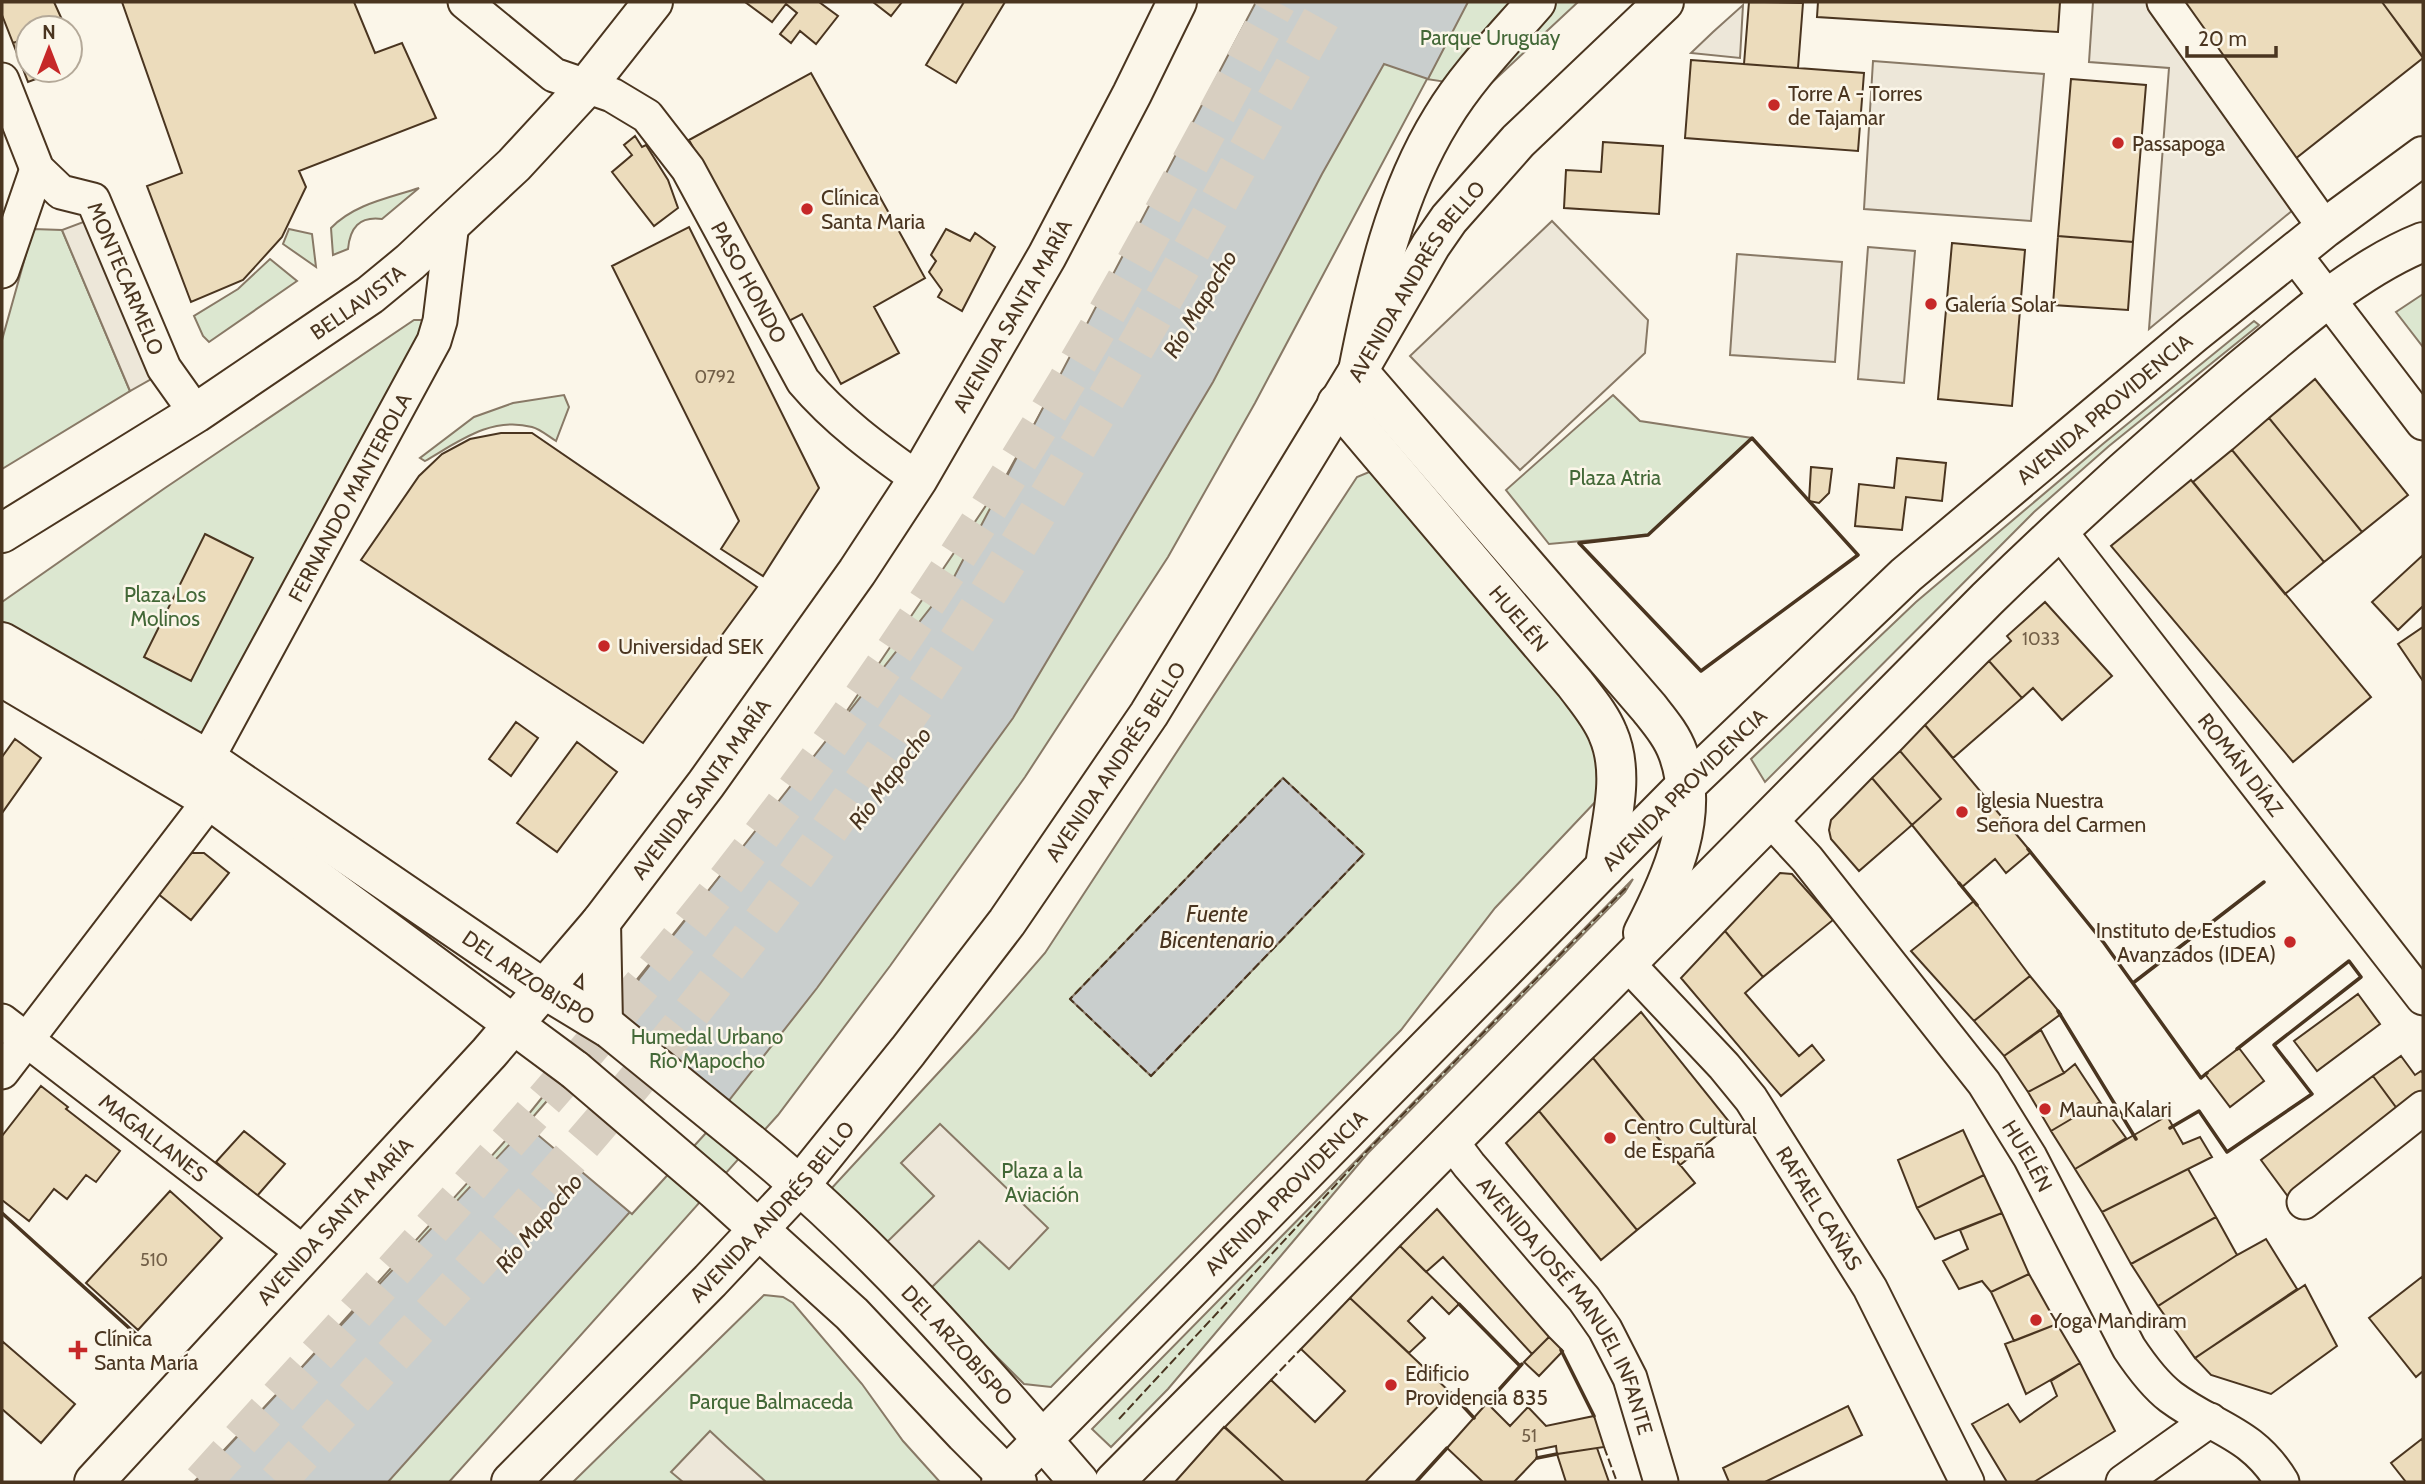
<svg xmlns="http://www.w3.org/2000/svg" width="2425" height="1484" font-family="Cabin,sans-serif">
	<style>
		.green { fill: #dce7d0; stroke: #887966; stroke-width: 2 }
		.parking { fill: #ede7d9; stroke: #887966; stroke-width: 2 }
		.water { fill: #c9cecd; stroke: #887966; stroke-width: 2 }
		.pier { fill: #fbf6e9; stroke: #887966; stroke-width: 2 }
		.building { fill: #ecdcbc; stroke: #4a3520; stroke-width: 2 }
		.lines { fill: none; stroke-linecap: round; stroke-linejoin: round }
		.highway-tunnel { stroke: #d8cfc1; stroke-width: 38; stroke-dasharray: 38 19; stroke-linecap: butt }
		.minor-casing { stroke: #4a3520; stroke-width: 37 }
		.major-casing { stroke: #4a3520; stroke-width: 42 }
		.highway-casing { stroke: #4a3520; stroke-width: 42 }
		.minor { stroke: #fbf6e9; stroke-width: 33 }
		.major { stroke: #fbf6e9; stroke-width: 38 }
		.highway { stroke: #fbf6e9; stroke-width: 38 }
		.major-bridge-casing { stroke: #4a3520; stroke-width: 42; stroke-linecap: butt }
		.major-bridge { stroke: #fbf6e9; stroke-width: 38 }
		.fence { stroke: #4a3520; stroke-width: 2; stroke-dasharray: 9 3.5; stroke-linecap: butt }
		.wall { stroke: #4a3520; stroke-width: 3.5 }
		.poi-dot { fill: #c62828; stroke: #fbf6e9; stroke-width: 2.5 }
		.labels { text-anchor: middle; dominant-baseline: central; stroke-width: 5; stroke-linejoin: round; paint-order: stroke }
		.number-label { font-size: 18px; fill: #725f47 }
		.park-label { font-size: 21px; fill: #436837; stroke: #fbf6e9 }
		.poi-label { font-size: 21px; fill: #4a3520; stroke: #fbf6e9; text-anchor: start }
		.street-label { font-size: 21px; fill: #4a3520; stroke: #fbf6e9 }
		.water-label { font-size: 23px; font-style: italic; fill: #4a3520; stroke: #fbf6e9 }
	</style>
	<rect width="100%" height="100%" fill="#fbf6e9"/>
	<path class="green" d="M 1257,2 L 1578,2 L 1486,88 L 1427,79 L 1255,403 L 1168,557 L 1025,777 L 890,966 L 778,1115 L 449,1482 L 194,1482 L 302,1367 L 524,1120 L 815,758 L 1006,476 L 1158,199 Z
		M 419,188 L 382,219 C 359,216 350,228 348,249 L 333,255 L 331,228 C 354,204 389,198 419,188 Z
		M 33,229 L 62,230 L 130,391 L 2,469 L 2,340 Z
		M 289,229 L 312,234 L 316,267 L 283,244 Z
		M 270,259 L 297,281 L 209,342 L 203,336 L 194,316 L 238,289 Z
		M 2423,294 L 2423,347 L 2396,312 Z
		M 414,320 L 421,320 L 426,325 L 200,738 L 2,623 L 2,602 L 165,488 Z
		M 2254,321 L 2259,325 L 2109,446 L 2034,512 L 1765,782 L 1751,759 L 1916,602 L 2104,443 Z
		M 564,395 L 569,407 L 556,441 C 548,436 540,429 532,427 C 491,416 458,442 425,461 L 420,458 L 474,417 L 513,403 Z
		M 1613,395 L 1640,421 L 1752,438 L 1648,535 L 1549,544 L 1506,490 Z
		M 1374,470 L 1600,735 L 1598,799 L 1495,908 L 1401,1030 L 1051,1387 L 1024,1384 L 830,1190 L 976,1032 L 1045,953 L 1357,477 Z
		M 1633,879 L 1625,892 L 1368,1153 L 1168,1389 L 1111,1447 L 1092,1429 Z
		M 764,1295 L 783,1297 L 793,1303 L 862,1384 L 903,1441 L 940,1482 L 573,1482 Z"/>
	<path class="parking" d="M 2093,2 L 2164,2 L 2305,200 L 2149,329 L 2169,68 L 2089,62 Z
		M 1743,5 L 1740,58 L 1691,53 L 1713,32 Z
		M 1873,61 L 2044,74 L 2031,221 L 1864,209 Z
		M 86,221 L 153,378 L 130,391 L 62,230 Z
		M 1552,221 L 1648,320 L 1645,353 L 1520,470 L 1410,356 Z
		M 1868,247 L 1915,251 L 1904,383 L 1858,379 Z
		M 1737,254 L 1842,262 L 1835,362 L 1730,355 Z
		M 940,1124 L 1048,1228 L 1009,1269 L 979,1241 L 929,1290 L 884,1245 L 934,1196 L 901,1163 Z
		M 710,1431 L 726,1446 L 766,1482 L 683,1482 L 671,1472 Z"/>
	<path class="water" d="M 1256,2 L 1468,2 L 1428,79 L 1384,64 L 1322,174 L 1213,382 L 1013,718 L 817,988 L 723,1108 L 388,1482 L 195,1482 L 522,1131 L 610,1029 L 619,1018 L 639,979 L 953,579 Z
		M 1283,778 L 1364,854 L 1151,1076 L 1070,999 Z"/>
	<path class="pier" d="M 619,1018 L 726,1111 L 632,1214 L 526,1125 Z"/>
	<path class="building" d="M 2,2 L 54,2 L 64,24 L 53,28 L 28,28 L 28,38 L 13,43 L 2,15 Z
		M 122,2 L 354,2 L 375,53 L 402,43 L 436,118 L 299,171 L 306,187 L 282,237 L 243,280 L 191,302 L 147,186 L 182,173 Z
		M 745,2 L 819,2 L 838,16 L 816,44 L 800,31 L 791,43 L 780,34 L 797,13 L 786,4 L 772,22 Z
		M 873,2 L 902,2 L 891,16 Z
		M 964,2 L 1005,2 L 956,83 L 926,65 Z
		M 1749,2 L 1803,3 L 1798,68 L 1744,64 Z
		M 1818,2 L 2060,2 L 2058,32 L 1817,17 Z
		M 2182,2 L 2382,2 L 2423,58 L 2295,159 Z
		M 2382,2 L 2423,2 L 2423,57 Z
		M 28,38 L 28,70 L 60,70 L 28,82 L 13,43 Z
		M 1691,60 L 1864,73 L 1858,151 L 1685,138 Z
		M 811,73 L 925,278 L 874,307 L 899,353 L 841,384 L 802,314 L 789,321 L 689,140 Z
		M 2071,79 L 2146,85 L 2133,242 L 2058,236 Z
		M 635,136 L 642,147 L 646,145 L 668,180 L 678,208 L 654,226 L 612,172 L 632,155 L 624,145 Z
		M 1603,142 L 1663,146 L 1659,214 L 1564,208 L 1566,170 L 1601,172 Z
		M 689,227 L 819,488 L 763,576 L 721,549 L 739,521 L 612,266 Z
		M 946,229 L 970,241 L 975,233 L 995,247 L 962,311 L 938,297 L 942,290 L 929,272 L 936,261 L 931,255 Z
		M 2058,236 L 2133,242 L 2128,310 L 2053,305 Z
		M 1952,243 L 2025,250 L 2012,406 L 1938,399 Z
		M 2315,379 L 2408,495 L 2362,532 L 2269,418 Z
		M 2269,418 L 2362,532 L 2324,562 L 2232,450 Z
		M 501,433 L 532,433 L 757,587 L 643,743 L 361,560 L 419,476 L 442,454 L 470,439 Z
		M 2232,450 L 2324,562 L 2285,594 L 2193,482 Z
		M 1897,458 L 1946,463 L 1942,501 L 1906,497 L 1902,530 L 1855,526 L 1859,484 L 1894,488 Z
		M 1811,467 L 1832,469 L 1829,493 L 1819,503 L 1809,501 Z
		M 2191,480 L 2371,697 L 2293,762 L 2111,546 Z
		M 205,534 L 253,558 L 191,681 L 144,657 Z
		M 2423,555 L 2423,606 L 2398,630 L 2372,602 Z
		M 2045,602 L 2112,676 L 2062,720 L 2033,688 L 2022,698 L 1989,661 L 2011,641 L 2007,636 Z
		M 2423,627 L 2423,681 L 2398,644 Z
		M 1989,661 L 2022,698 L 1953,758 L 1925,725 Z
		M 516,722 L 538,738 L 511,776 L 489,759 Z
		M 1925,725 L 2031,852 L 2006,873 L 1995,859 L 1962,887 L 1912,825 L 1941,799 L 1900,751 Z
		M 15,739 L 41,758 L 2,813 L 2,757 Z
		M 577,742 L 617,772 L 557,852 L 517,823 Z
		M 1900,751 L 1941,799 L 1912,825 L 1872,778 Z
		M 1872,778 L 1912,825 L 1859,871 L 1831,839 L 1829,830 L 1831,820 Z
		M 192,853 L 204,853 L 229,873 L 191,920 L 157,893 L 187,856 Z
		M 1780,873 L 1792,874 L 1833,920 L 1763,977 L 1725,931 Z
		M 1974,901 L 2030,976 L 1974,1021 L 1911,951 Z
		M 1725,931 L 1763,977 L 1745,993 L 1799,1056 L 1812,1045 L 1824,1060 L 1781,1096 L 1681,978 Z
		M 2030,976 L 2061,1014 L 2004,1056 L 1974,1021 Z
		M 2358,994 L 2380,1024 L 2317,1071 L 2294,1041 Z
		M 1641,1012 L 1731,1124 L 1680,1165 L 1593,1058 Z
		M 2041,1030 L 2064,1073 L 2028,1092 L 2004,1056 Z
		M 2239,1048 L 2264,1081 L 2230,1107 L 2205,1074 Z
		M 2401,1056 L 2415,1075 L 2421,1071 L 2423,1073 L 2423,1097 L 2401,1114 L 2373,1076 Z
		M 1593,1058 L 1695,1183 L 1637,1230 L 1539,1111 Z
		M 2075,1064 L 2100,1102 L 2051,1131 L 2028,1092 L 2064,1073 Z
		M 2373,1076 L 2401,1114 L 2289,1198 L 2261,1160 Z
		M 41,1086 L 68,1107 L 66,1109 L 120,1151 L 96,1182 L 86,1175 L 67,1199 L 54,1189 L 29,1221 L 2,1200 L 2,1136 Z
		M 2100,1102 L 2126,1138 L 2075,1169 L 2051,1131 Z
		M 1539,1111 L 1637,1230 L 1601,1260 L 1506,1143 Z
		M 2167,1116 L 2183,1144 L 2200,1137 L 2212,1157 L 2102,1212 L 2075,1169 Z
		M 1963,1130 L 1984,1175 L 1917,1208 L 1898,1160 Z
		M 244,1131 L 285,1164 L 257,1196 L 216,1162 Z
		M 2188,1169 L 2216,1217 L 2131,1264 L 2102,1212 Z
		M 1984,1175 L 2002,1213 L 1935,1239 L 1917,1208 Z
		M 170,1191 L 222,1238 L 138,1330 L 86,1283 Z
		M 1437,1209 L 1549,1337 L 1532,1354 L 1443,1257 L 1426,1272 L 1400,1246 Z
		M 2002,1213 L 2029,1274 L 1991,1292 L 1982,1281 L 1959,1289 L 1943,1261 L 1968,1249 L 1960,1230 Z
		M 2216,1217 L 2237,1255 L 2158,1306 L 2131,1264 Z
		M 2266,1239 L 2297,1289 L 2195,1358 L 2158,1306 L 2237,1255 Z
		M 1400,1246 L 1459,1304 L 1449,1314 L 1432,1297 L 1408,1321 L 1425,1338 L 1409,1353 L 1350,1298 Z
		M 2029,1274 L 2057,1324 L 2014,1341 L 1991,1292 Z
		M 2423,1276 L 2423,1371 L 2416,1377 L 2369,1318 Z
		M 2305,1285 L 2337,1346 L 2271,1394 L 2211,1375 L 2195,1358 Z
		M 1350,1298 L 1451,1393 L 1365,1482 L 1284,1482 L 1225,1427 L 1271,1380 L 1315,1422 L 1345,1391 L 1301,1349 Z
		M 2057,1324 L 2080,1363 L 2026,1394 L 2005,1344 Z
		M 1549,1337 L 1563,1351 L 1539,1376 L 1524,1362 Z
		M 2,1341 L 75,1404 L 41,1443 L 2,1409 Z
		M 2080,1363 L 2115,1431 L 2034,1482 L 2007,1482 L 1972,1424 L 2008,1404 L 2020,1422 L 2057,1396 L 2051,1381 Z
		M 1487,1403 L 1510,1426 L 1528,1407 L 1546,1426 L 1594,1416 L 1604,1447 L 1557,1454 L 1556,1446 L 1536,1450 L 1537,1458 L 1514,1482 L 1483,1482 L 1447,1448 Z
		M 1848,1406 L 1862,1435 L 1765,1482 L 1729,1482 L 1723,1468 Z
		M 1224,1427 L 1242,1443 L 1284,1482 L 1175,1482 Z
		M 2423,1438 L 2423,1482 L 2406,1482 L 2391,1463 Z
		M 1597,1448 L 1609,1482 L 1566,1482 L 1557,1454 Z"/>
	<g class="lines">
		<path class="highway-tunnel" d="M 202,1482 C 421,1240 644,1002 835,736 C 917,621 994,502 1067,381 C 1141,257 1208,129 1277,2
			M 277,1482 C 388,1360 501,1240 608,1114 C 697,1009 781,900 859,787 C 1035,537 1181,269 1330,2"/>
		<g class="minor-casing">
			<g id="minor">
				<path id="s1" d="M 465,2 L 554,75 L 612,95 L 647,116 L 688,169 L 803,381 C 836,420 877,450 918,479"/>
				<path d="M 2164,2 L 2325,228"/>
				<path id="s2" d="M 2,80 L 37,169 L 61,192 L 93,200 L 164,368 L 196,413"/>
				<path d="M 2294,254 L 2423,423"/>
				<path d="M 2,271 L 37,169"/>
				<path id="s3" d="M 2058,529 L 2423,998"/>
				<path id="s4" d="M 207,759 L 434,341 L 440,321 L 452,223"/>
				<path id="s5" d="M 1770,819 L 1807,859 L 1984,1083 L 2030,1157 L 2129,1348 C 2141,1366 2154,1384 2171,1397 C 2214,1429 2252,1432 2282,1482"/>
				<path id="s6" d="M 1627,963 L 1724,1066 L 1751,1099 L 1870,1288 L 1967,1482"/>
				<path id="s7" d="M 2,1021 L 304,1253"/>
				<path d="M 2,1072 L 210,800"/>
				<path id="s8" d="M 1451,1141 L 1469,1165 L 1584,1299 L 1605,1329 L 1630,1378 L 1661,1482"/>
				<path d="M 2304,1202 L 2423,1108"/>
				<path d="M 2123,1482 L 2210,1420"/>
			</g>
		</g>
		<g class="major-casing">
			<g id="major">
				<path d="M 1358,371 L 1649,708 C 1660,722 1672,736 1678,753 C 1701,815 1671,879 1643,933"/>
				<path id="s9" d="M 1337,403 L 1575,684 C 1587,700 1601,716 1608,734 C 1626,775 1610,825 1605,867"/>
				<path id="s10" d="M 2,533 L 196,413 L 370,295 L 410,262 L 514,165 L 586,87 L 653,2"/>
				<path id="s11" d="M 2,642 L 207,759 L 544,989 L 610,1029"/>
				<path d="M 2,677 L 210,800 L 575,1070"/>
				<path d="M 601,922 L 603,1024"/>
				<path id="s12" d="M 750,1143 C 873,1243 976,1363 1079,1482"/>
				<path d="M 713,1188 L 852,1314 L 965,1434 L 1007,1476 L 1017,1482"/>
				<path id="s13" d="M 94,1482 L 489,1053 L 601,922 L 706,784 L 857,572 L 918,479 L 1047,256 L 1132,94 L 1177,2"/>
				<path id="s14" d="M 511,1482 L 710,1281 L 800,1185 L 908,1051 L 1007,922 L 1149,714 L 1358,371 L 1431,245 L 1449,219 L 1518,141 L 1664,2"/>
				<path id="s15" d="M 1001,1482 L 1605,867 L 1685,786 L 1906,575 L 2193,334 L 2325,228 L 2423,156"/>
				<path d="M 1114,1482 L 1987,599 C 2096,493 2209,393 2328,298 C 2358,276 2388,256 2423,242"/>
			</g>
		</g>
		<g class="highway-casing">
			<path id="highway" d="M 1358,371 C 1375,284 1395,194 1442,118 C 1468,75 1504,39 1536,2"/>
		</g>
		<use href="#minor" class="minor"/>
		<use href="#major" class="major"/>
		<use href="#highway" class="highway"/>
		<g class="major-bridge-casing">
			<path id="major-bridge" d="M 610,1029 L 750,1143
				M 575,1070 L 713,1188"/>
		</g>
		<use href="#major-bridge" class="major-bridge"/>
		<path class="fence" d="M 1283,778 L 1364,854 L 1151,1076 L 1070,999 Z
			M 1271,1380 L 1301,1349
			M 1119,1419 L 1367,1151 L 1628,886
			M 1604,1447 L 1617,1482"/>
		<path class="wall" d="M 1752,438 L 1858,555 L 1701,671 L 1579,543 L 1648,535 Z
			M 2028,849 L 2104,943 L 2201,1078 L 2207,1073
			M 1959,883 L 1977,905
			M 2133,983 L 2264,882
			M 2058,1011 L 2136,1139
			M 2170,1128 L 2199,1111 L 2227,1152 L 2312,1094 L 2274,1045 L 2361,977 L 2349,961 L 2237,1049
			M 2,1213 L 138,1336
			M 1459,1304 L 1520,1366
			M 1561,1350 L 1594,1416
			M 1451,1393 L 1474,1418
			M 1487,1403 L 1522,1364
			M 1537,1458 L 1557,1454
			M 1416,1482 L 1447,1448"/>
	</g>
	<g class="poi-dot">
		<circle cx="1774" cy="105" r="7"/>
		<circle cx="2118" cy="143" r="7"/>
		<circle cx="807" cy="209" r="7"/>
		<circle cx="1931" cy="304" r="7"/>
		<circle cx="604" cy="646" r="7"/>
		<circle cx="1962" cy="812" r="7"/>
		<circle cx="2290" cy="942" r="7"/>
		<circle cx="2045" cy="1109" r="7"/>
		<circle cx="1610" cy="1138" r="7"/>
		<circle cx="2036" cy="1320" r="7"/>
		<path d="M74.5 1339.5h7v7h7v7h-7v7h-7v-7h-7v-7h7z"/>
		<circle cx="1391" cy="1385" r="7"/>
	</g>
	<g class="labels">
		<g class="number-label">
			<text x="715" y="377">0792</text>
			<text x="2041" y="639">1033</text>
			<text x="154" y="1260">510</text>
			<text x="1529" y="1436">51</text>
		</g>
		<g class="park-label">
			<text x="1490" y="37">Parque Uruguay</text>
			<text x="1615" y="477">Plaza Atria</text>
			<text x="165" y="594">Plaza Los<tspan x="165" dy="24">Molinos</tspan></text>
			<text x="707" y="1036">Humedal Urbano<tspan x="707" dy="24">Río Mapocho</tspan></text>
			<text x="1042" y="1170">Plaza a la<tspan x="1042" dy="24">Aviación</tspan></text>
			<text x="771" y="1401">Parque Balmaceda</text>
		</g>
		<g class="poi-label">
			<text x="1788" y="93">Torre A - Torres<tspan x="1788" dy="24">de Tajamar</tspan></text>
			<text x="2132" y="143">Passapoga</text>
			<text x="821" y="197">Clínica<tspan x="821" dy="24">Santa Maria</tspan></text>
			<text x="1945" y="304">Galería Solar</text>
			<text x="618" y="646">Universidad SEK</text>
			<text x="1976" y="800">Iglesia Nuestra<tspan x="1976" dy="24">Señora del Carmen</tspan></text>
			<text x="2276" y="930" text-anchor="end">Instituto de Estudios<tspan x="2276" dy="24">Avanzados (IDEA)</tspan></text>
			<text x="2059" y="1109">Mauna Kalari</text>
			<text x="1624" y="1126">Centro Cultural<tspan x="1624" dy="24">de España</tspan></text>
			<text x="2050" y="1320">Yoga Mandiram</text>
			<text x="94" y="1338">Clínica<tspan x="94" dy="24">Santa María</tspan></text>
			<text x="1405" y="1373">Edificio<tspan x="1405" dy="24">Providencia 835</tspan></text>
		</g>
		<g class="street-label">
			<text stroke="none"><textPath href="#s2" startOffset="247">MONTECARMELO</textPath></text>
			<text stroke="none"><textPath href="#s1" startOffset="413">PASO HONDO</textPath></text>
			<text stroke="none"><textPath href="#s14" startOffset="1510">AVENIDA ANDRÉS BELLO</textPath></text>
			<text stroke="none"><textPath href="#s10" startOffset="424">BELLAVISTA</textPath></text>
			<text stroke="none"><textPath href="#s13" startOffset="1489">AVENIDA SANTA MARÍA</textPath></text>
			<text stroke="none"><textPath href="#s15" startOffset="1540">AVENIDA PROVIDENCIA</textPath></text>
			<text stroke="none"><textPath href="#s4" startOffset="298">FERNANDO MANTEROLA</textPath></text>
			<text stroke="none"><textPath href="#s9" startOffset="282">HUELÉN</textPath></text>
			<text stroke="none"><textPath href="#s14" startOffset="943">AVENIDA ANDRÉS BELLO</textPath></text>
			<text stroke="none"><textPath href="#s3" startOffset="298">ROMÁN DÍAZ</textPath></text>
			<text stroke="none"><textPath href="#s13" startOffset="922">AVENIDA SANTA MARÍA</textPath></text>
			<text stroke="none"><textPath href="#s15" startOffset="973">AVENIDA PROVIDENCIA</textPath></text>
			<text stroke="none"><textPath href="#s11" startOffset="625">DEL ARZOBISPO</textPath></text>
			<text stroke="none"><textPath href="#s7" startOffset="191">MAGALLANES</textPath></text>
			<text stroke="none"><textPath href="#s5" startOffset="425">HUELÉN</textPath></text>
			<text stroke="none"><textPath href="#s15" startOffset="406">AVENIDA PROVIDENCIA</textPath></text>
			<text stroke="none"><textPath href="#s6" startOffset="313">RAFAEL CAÑAS</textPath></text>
			<text stroke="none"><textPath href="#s14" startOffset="376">AVENIDA ANDRÉS BELLO</textPath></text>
			<text stroke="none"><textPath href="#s13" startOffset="355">AVENIDA SANTA MARÍA</textPath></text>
			<text stroke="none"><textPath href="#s8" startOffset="203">AVENIDA JOSÉ MANUEL INFANTE</textPath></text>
			<text stroke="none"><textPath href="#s12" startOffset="290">DEL ARZOBISPO</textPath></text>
		</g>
		<g class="water-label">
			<text transform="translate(1200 304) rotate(-59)">Río Mapocho</text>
			<text transform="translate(890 778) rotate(-53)">Río Mapocho</text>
			<text x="1217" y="914">Fuente<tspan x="1217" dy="26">Bicentenario</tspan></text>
			<text transform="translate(539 1223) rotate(-50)">Río Mapocho</text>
		</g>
	</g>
	<rect width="2425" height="1484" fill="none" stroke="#4a3520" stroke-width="7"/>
	<g transform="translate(49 49)"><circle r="33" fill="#fbf6e9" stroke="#b4a999" stroke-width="2"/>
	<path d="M0-5L12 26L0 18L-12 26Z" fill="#c62828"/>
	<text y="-10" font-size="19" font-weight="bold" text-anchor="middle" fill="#4a3520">N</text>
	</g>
	<path d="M2187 46v10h89v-10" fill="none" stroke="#4a3520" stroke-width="3.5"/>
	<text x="2198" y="46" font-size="21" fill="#4a3520" stroke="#fbf6e9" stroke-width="5" paint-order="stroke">20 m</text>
</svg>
